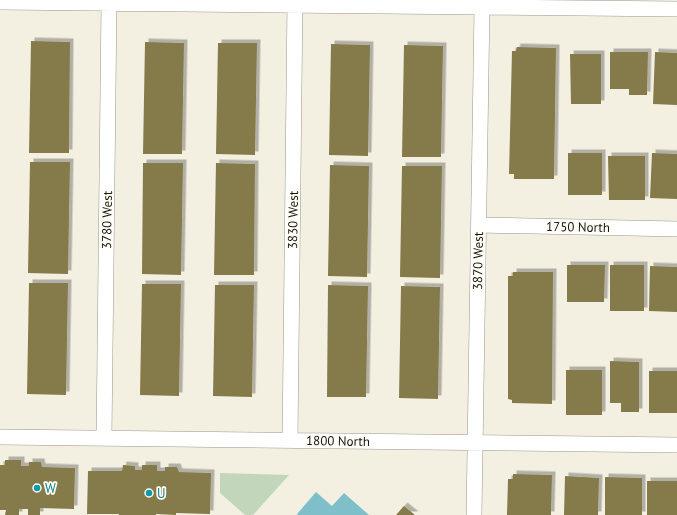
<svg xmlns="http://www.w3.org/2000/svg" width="677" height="515" font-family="'PT Sans',sans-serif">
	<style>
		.green { fill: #c2d6bc }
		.water { fill: #7fbfca }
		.building { fill: #857a4a; filter: url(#shadow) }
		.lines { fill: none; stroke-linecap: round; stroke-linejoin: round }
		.street-casing { stroke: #9a978b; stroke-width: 16 }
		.street { stroke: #fff; stroke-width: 15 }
		.culture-dot { fill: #0f9aa8; stroke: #fffdf5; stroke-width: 1.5 }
		.labels { text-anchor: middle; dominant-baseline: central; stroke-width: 3.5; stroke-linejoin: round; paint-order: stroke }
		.street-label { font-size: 13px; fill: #171611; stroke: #fffdf5 }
		.culture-label { font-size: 13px; fill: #0d838f; stroke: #fffdf5; text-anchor: start }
	</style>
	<defs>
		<filter id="shadow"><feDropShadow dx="3.5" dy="-3.5" stdDeviation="0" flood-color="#0004"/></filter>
	</defs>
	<rect width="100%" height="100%" fill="#f3f0e2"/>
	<path class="green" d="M 220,473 L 289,475 L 253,515 L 245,515 L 220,493 Z"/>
	<path class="water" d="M 316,492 L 332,506 L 344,493 L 369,515 L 298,515 L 297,514 Z"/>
	<path class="building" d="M 31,41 L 70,42 L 69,153 L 29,153 Z
		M 145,42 L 184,43 L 182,154 L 143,154 Z
		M 218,43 L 257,43 L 255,155 L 216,154 Z
		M 331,44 L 370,45 L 368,156 L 329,155 Z
		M 404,45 L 443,46 L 441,157 L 402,157 Z
		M 517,47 L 556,48 L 554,179 L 514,179 L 514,174 L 509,174 L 512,51 L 516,51 Z
		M 610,52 L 648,52 L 647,95 L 629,95 L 629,89 L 610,89 Z
		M 655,52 L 677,53 L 677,105 L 653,104 Z
		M 570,54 L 601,54 L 601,104 L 571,104 Z
		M 568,153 L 602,153 L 602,195 L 568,195 Z
		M 652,153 L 677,154 L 677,199 L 650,198 Z
		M 608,156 L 645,156 L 645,200 L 609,200 Z
		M 30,162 L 70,162 L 68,274 L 28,273 Z
		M 143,163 L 183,163 L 181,275 L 142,274 Z
		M 216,163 L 255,164 L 254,275 L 214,275 Z
		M 330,165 L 369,166 L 367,277 L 328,276 Z
		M 402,166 L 442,166 L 440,278 L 400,277 Z
		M 567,265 L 605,265 L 604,302 L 567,302 Z
		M 610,265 L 644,265 L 644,311 L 610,311 Z
		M 650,266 L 677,267 L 677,312 L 649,311 Z
		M 513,272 L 553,272 L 552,404 L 512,403 L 512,400 L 508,399 L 508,276 L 513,276 Z
		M 29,283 L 68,283 L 66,395 L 27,394 Z
		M 142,284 L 181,284 L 179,396 L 140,395 Z
		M 215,285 L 254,285 L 252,397 L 213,396 Z
		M 328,285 L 368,286 L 366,397 L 327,397 Z
		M 401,286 L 440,287 L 438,399 L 399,398 Z
		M 610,361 L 639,362 L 639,412 L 621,412 L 621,403 L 610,403 Z
		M 566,370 L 602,370 L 602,415 L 566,415 Z
		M 649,371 L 677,371 L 677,413 L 649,413 Z
		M 5,460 L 21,460 L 21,466 L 29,466 L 29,462 L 41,462 L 42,467 L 75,468 L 74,509 L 40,508 L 40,515 L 28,515 L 28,509 L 19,509 L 19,515 L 5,515 L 6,510 L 0,510 L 0,465 L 5,465 Z
		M 123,465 L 135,466 L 135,470 L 142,470 L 142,465 L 157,465 L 157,471 L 165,471 L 165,467 L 177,467 L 179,472 L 211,473 L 210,514 L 176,513 L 176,515 L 156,514 L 156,515 L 119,515 L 119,514 L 87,514 L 88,471 L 122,471 Z
		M 513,474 L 552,475 L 551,515 L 507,515 L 508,479 L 513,479 Z
		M 565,476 L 599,478 L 598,515 L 564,515 Z
		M 605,477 L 642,478 L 642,515 L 605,515 Z
		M 647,481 L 677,481 L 677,515 L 647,515 Z
		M 404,506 L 415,515 L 396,515 Z"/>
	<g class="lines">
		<g class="street-casing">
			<path id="street" d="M 0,2 L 677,9
				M 479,225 L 677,229
				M 0,437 L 677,445
				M 104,438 L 109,3
				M 290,440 L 295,0
				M 474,515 L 482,7"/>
		</g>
		<use href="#street" class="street"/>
	</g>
	<g class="culture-dot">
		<circle cx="37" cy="488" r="4"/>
		<circle cx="149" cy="493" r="4"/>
	</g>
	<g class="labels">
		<g class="street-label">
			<text transform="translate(107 220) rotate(-89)">3780 West</text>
			<text transform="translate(293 220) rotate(-89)">3830 West</text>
			<text transform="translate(578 227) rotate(1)">1750 North</text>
			<text transform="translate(478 261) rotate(-89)">3870 West</text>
			<text transform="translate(338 441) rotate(1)">1800 North</text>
		</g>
		<g class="culture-label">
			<text x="45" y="488">W</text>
			<text x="157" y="493">U</text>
		</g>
	</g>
</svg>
